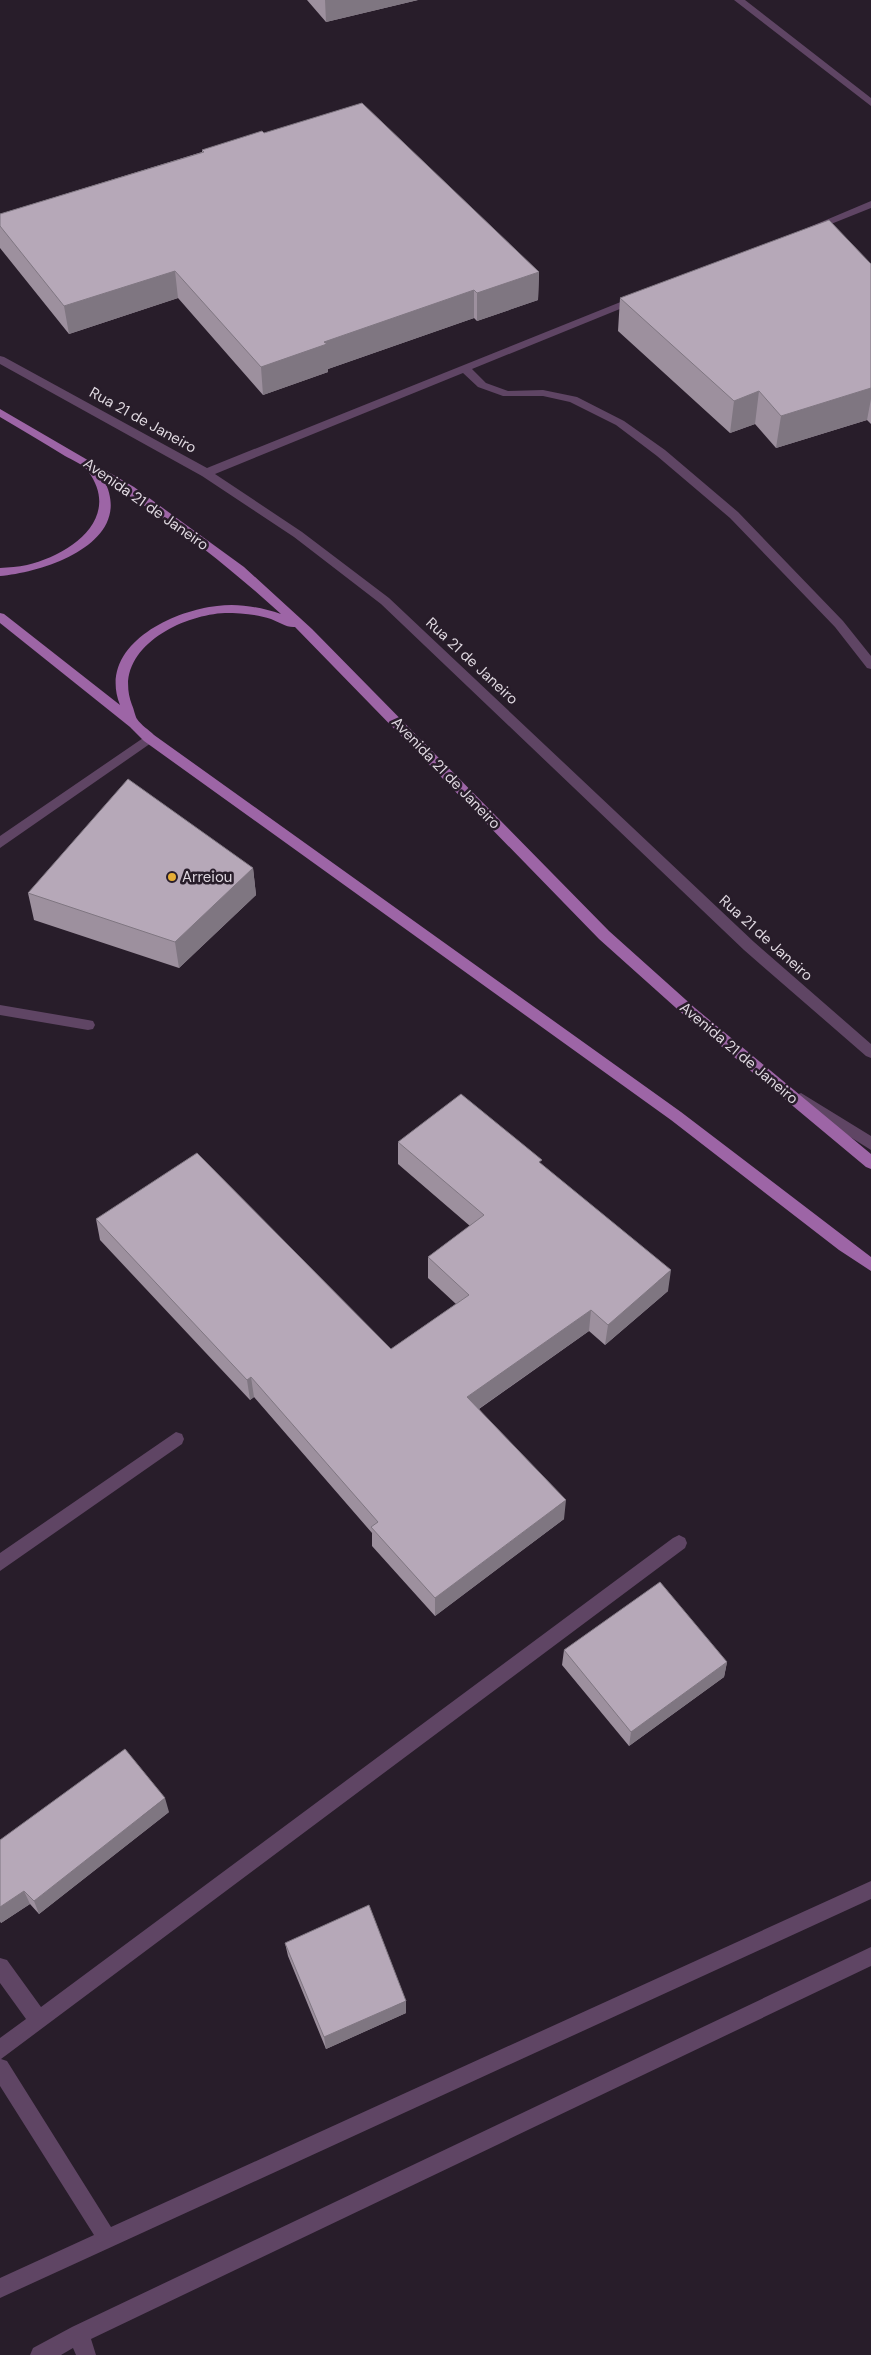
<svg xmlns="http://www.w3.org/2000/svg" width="871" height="2355" font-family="'DM Sans',sans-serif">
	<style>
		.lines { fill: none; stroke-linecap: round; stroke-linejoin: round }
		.minor { fill: #5f4564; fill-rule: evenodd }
		.major { fill: #9d65a6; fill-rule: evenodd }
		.wall { fill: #9d909e }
		.shaded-wall { fill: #7f7681 }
		.building { fill: #b6a8b8; stroke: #7f7681 }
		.poi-dot { fill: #e5ad36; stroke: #281d2a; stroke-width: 2 }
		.labels { text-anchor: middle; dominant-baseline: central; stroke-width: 5; stroke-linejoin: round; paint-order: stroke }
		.street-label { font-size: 15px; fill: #dfd8e0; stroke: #281d2a }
		.poi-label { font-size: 15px; fill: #dfd8e0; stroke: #281d2a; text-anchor: start }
	</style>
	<rect width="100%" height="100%" fill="#281d2a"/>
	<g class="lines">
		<path class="minor" d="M 734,0 L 745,0 L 871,98 L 871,106 Z
			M 871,201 L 871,208 L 816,230 L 812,231 L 807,228 Z
			M 638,295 L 643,298 L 642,300 L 472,369 L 486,383 L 508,391 L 543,390 L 577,397 L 624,421 L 665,450 L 738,512 L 843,621 L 871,656 L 871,669 L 867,668 L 835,627 L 730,518 L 657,456 L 616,425 L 570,402 L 543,396 L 503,396 L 478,387 L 463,373 L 215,474 L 302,532 L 389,598 L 754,942 L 871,1044 L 871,1058 L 866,1056 L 744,950 L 381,604 L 294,537 L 202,476 L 0,364 L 0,356 L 4,357 L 207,468 Z
			M 149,734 L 154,735 L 155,738 L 154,741 L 0,848 L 0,836 Z
			M 0,1005 L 88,1020 L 93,1021 L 95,1025 L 93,1029 L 88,1030 L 0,1015 Z
			M 801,1093 L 871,1136 L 871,1150 L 796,1103 L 794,1099 L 796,1095 Z
			M 176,1432 L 182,1434 L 184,1439 L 182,1444 L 0,1571 L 0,1553 Z
			M 679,1535 L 685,1538 L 687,1543 L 685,1548 L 1,2059 L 7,2061 L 111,2227 L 871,1881 L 871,1899 L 0,2298 L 0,2278 L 94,2235 L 0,2086 L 0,2038 L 26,2019 L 0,1983 L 0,1958 L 7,1960 L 41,2007 L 673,1538 Z
			M 871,1947 L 871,1966 L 91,2339 L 96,2355 L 76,2355 L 73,2348 L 61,2355 L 30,2355 L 33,2348 L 72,2327 Z"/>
		<path class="major" d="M 0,409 L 134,487 L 244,567 L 312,629 L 609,931 L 695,1008 L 871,1154 L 871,1169 L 866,1167 L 685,1016 L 599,939 L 295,627 C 287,628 279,622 271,619 C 256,614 240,613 225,613 C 180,615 111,650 132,705 C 134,709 135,716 137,719 C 141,725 149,730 154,735 L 681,1112 L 871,1257 L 871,1271 L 839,1250 L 671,1120 L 144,741 L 130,727 L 0,623 L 0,613 L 4,614 L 120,705 C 97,647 170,611 217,606 C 238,603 260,607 281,614 C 226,564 167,518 104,480 C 136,542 46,572 0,576 L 0,568 C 9,567 18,567 27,565 C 69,555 123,519 88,471 C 83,464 72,460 65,456 C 44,443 22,430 0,417 Z"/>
	</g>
	<path class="wall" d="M 307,0 L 418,0 L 326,22 Z
		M 264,133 L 539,272 L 538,300 L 477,321 L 474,318 L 328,369 L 328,372 L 263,395 L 178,298 L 69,334 L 0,248 L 0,214 L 202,152 L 202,150 Z
		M 871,264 L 871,424 L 867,420 L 776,448 L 755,424 L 730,433 L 618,331 L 620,298 Z
		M 253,868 L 256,895 L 179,968 L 34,920 L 28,893 Z
		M 398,1142 L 541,1164 L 668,1291 L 605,1345 L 589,1331 L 479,1409 L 564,1519 L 435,1616 L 372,1546 L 372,1533 L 254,1397 L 250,1400 L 100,1240 L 96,1219 L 391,1349 L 456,1304 L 428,1278 L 428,1257 L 470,1226 L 398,1164 Z
		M 564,1650 L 727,1662 L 724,1677 L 629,1746 L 562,1665 Z
		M 169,1812 L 39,1914 L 30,1904 L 1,1923 L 0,1921 L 0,1840 Z
		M 285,1943 L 406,2013 L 326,2049 L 288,1956 Z"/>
	<path class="shaded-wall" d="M 325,0 L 418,0 L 326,22 Z
		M 175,271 L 178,298 L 69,334 L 64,306 Z
		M 539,272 L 538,300 L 477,321 L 477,293 Z
		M 474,290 L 474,318 L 328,369 L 328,372 L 263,395 L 261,367 L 324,342 Z
		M 871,388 L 871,399 L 867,420 L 776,448 L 781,416 Z
		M 759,391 L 755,424 L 730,433 L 734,401 Z
		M 253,868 L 256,895 L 179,968 L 175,942 Z
		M 671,1270 L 668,1291 L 605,1345 L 608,1325 Z
		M 591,1310 L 589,1331 L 467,1417 L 467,1397 Z
		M 251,1377 L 254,1397 L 250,1400 L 247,1380 Z
		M 566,1500 L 564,1519 L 435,1616 L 435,1598 Z
		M 727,1662 L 724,1677 L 629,1746 L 631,1732 Z
		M 165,1798 L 169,1812 L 39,1914 L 34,1901 Z
		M 24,1891 L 30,1904 L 1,1923 L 0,1920 L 0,1907 Z
		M 406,2001 L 406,2013 L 326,2049 L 324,2037 Z"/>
	<path class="building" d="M 362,103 L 539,272 L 477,293 L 474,290 L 324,342 L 327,344 L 261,367 L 175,271 L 64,306 L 0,226 L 0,214 L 204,152 L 202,150 L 262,131 L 264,133 Z
		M 829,220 L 871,264 L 871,388 L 781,416 L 759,391 L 734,401 L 620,298 Z
		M 128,779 L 253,868 L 175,942 L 28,893 Z
		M 461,1094 L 542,1160 L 539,1162 L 671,1270 L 608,1325 L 591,1310 L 467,1397 L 566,1500 L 435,1598 L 371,1527 L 378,1522 L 251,1377 L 247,1380 L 96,1219 L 197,1153 L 391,1349 L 469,1295 L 428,1257 L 484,1215 L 398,1142 Z
		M 660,1582 L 727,1662 L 631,1732 L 564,1650 Z
		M 125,1749 L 165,1798 L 34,1901 L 24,1891 L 0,1907 L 0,1840 Z
		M 369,1905 L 406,2001 L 324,2037 L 285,1943 Z"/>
	<circle class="poi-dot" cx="172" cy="877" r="5"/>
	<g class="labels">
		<g class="street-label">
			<text transform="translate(143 420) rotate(29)">Rua 21 de Janeiro</text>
			<text transform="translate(146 504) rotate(35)">Avenida 21 de Janeiro</text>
			<text transform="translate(472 661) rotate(43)">Rua 21 de Janeiro</text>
			<text transform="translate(446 773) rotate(46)">Avenida 21 de Janeiro</text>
			<text transform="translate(766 938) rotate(42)">Rua 21 de Janeiro</text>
			<text transform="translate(739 1053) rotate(40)">Avenida 21 de Janeiro</text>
		</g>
		<g class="poi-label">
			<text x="182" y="877">Arreiou</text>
		</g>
	</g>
</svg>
